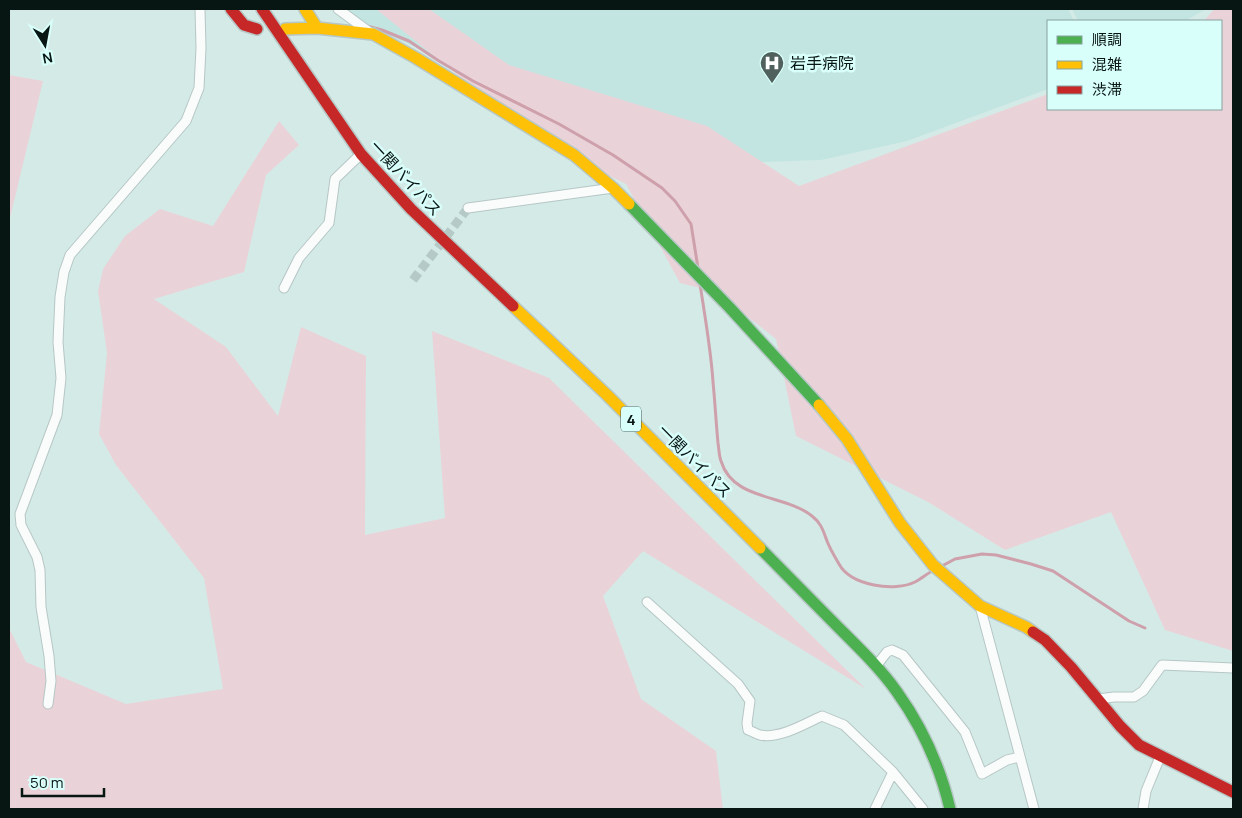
<svg xmlns="http://www.w3.org/2000/svg" width="1242" height="818" font-family="Manrope,'Noto Sans JP',sans-serif">
	<style>
		.built { fill: #c2e5e1 }
		.green { fill: #ead3d8 }
		.lines { fill: none; stroke-linecap: round; stroke-linejoin: round }
		.stream { stroke: #cea0ab; stroke-width: 3 }
		.street-tunnel { stroke: #b5cac7; stroke-width: 9; stroke-dasharray: 9 4.5; stroke-linecap: butt }
		.street-casing { stroke: #b6c7c5; stroke-width: 11 }
		.fast-casing { stroke: #b6c7c5; stroke-width: 14 }
		.slow-casing { stroke: #b6c7c5; stroke-width: 14 }
		.jam-casing { stroke: #b6c7c5; stroke-width: 14 }
		.street { stroke: #f9fcfb; stroke-width: 9 }
		.fast { stroke: #4caf50; stroke-width: 11 }
		.slow { stroke: #ffc107; stroke-width: 11 }
		.jam { stroke: #c62828; stroke-width: 11 }
		.labels { text-anchor: middle; dominant-baseline: central; stroke-width: 5; stroke-linejoin: round; paint-order: stroke }
		.shield { fill: #d9fffb; stroke: #465b59; stroke-width: 1 }
		.shield-label { font-size: 15px; font-weight: bold; fill: #071513 }
		.poi-label { font-size: 16px; fill: #071513; stroke: #d9fffb; text-anchor: start }
		.street-label { font-size: 16px; fill: #071513; stroke: #d9fffb }
	</style>
	<rect width="100%" height="100%" fill="#d4eae7"/>
	<path class="built" d="M 337,9 L 1068,9 L 1074,21 L 1048,21 L 1048,89 L 907,141 L 821,160 L 682,165 L 361,23 Z
		M 1072,9 L 1206,9 L 1185,21 L 1078,21 Z"/>
	<path class="green" d="M 376,9 L 429,9 L 509,65 L 707,126 L 799,186 L 1048,94 L 1048,109 L 1221,109 L 1221,21 L 1204,21 L 1214,9 L 1233,9 L 1233,651 L 1165,630 L 1111,512 L 1005,550 L 928,502 L 796,436 L 776,339 L 716,292 L 680,283 L 626,184 L 542,143 Z
		M 9,75 L 43,81 L 9,222 Z
		M 279,121 L 299,145 L 266,175 L 244,272 L 154,299 L 226,347 L 278,416 L 301,327 L 366,356 L 365,535 L 445,518 L 432,331 L 549,378 L 866,689 L 643,551 L 603,596 L 641,699 L 716,751 L 723,809 L 9,809 L 9,628 L 26,662 L 126,704 L 223,689 L 204,578 L 116,465 L 99,434 L 107,353 L 98,291 L 103,269 L 125,236 L 160,209 L 213,226 Z"/>
	<g class="lines">
		<path class="stream" d="M 367,26 L 382,30 L 409,41 L 439,61 L 473,81 L 559,124 L 613,155 L 662,188 L 675,201 L 691,224 L 698,268
			M 700,284 C 705,317 711,350 713,382 C 715,402 716,422 718,443 C 719,449 719,456 721,461 C 733,501 785,494 812,516 C 821,523 823,530 827,541 C 830,549 835,557 839,564 C 851,586 895,592 915,582 C 922,578 928,573 934,570
			M 940,567 L 955,559 L 982,554 L 996,555 L 1031,564 L 1053,571 L 1129,621 L 1145,628"/>
		<path class="street-tunnel" d="M 413,280 L 468,208"/>
		<g class="street-casing">
			<path id="street" d="M 338,9 L 372,34
				M 468,208 L 613,188
				M 284,288 L 299,258 L 329,223 L 335,179 L 361,154
				M 647,602 L 738,684 L 750,701 L 747,723 L 748,730 C 752,731 756,734 760,735 C 780,739 804,724 822,716 L 844,725 L 893,772 L 923,809
				M 980,606 L 1034,809
				M 876,666 L 887,652 L 892,650 L 903,655 L 965,732 L 982,774 L 1007,760 L 1020,757
				M 1098,699 L 1114,697 L 1134,697 L 1143,691 L 1162,665 L 1233,668
				M 48,704 L 51,681 L 49,656 L 41,607 L 40,570 L 37,557 L 21,525 L 20,514 L 57,415 L 61,378 L 58,342 L 60,297 L 64,272 L 70,255 L 186,121 L 199,88 L 201,48 L 200,9
				M 875,809 L 893,772
				M 1143,809 L 1146,791 L 1160,757"/>
		</g>
		<g class="fast-casing">
			<path id="fast" d="M 629,204 L 730,308 L 819,405
				M 760,548 C 786,574 812,601 838,627 C 858,647 880,668 897,692 C 922,727 940,766 950,809"/>
		</g>
		<g class="slow-casing">
			<path id="slow" d="M 305,9 L 317,28
				M 285,29 L 317,28 L 373,34 L 416,58 L 574,155 L 613,188 L 629,204
				M 513,306 L 607,395 L 760,548
				M 819,405 L 847,439 L 900,523 L 933,565 L 980,606 L 1026,627 L 1033,632"/>
		</g>
		<g class="jam-casing">
			<path id="jam" d="M 231,9 L 244,25 L 257,29
				M 262,9 L 361,154 L 411,209 L 513,306
				M 1033,632 L 1045,640 L 1071,667 L 1120,726 L 1139,745 L 1233,792"/>
		</g>
		<use href="#street" class="street"/>
		<use href="#fast" class="fast"/>
		<use href="#slow" class="slow"/>
		<use href="#jam" class="jam"/>
	</g>
	<defs>
		<g id="hospital-pin" transform="scale(1.25)"><path d="M0 17L-7.5 6A9.5 9.5 0 1 1 7.5 6Z" fill="#4f605d" stroke="#d9fffb"/><path d="M-5-5h3v3.5h4V-5h3V5h-3V1.5h-4V5h-3Z" fill="#fff"/></g>
	</defs>
	<g fill-rule="evenodd">
		<use href="#hospital-pin" x="772" y="63"/>
	</g>
	<g class="labels">
		<rect class="shield" x="621" y="406.5" width="20" height="25" rx="4"/>
		<g class="shield-label">
			<text x="631" y="419">4</text>
		</g>
		<g class="poi-label">
			<text x="790" y="63">岩手病院</text>
		</g>
		<g class="street-label">
			<text transform="translate(406 178) rotate(47)">一関バイパス</text>
			<text transform="translate(695 461) rotate(45)">一関バイパス</text>
		</g>
	</g>
	<rect width="1242" height="818" fill="none" stroke="#071513" stroke-width="20"/>
	<rect x="1047" y="20" width="175" height="90" fill="#d9fffb" stroke="#85a19e"/>
	<rect x="1057" y="36" width="25" height="8" fill="#4caf50" stroke="#85a19e"/>
	<text x="1092" y="45" font-size="15" fill="#071513">順調</text>
	<rect x="1057" y="61" width="25" height="8" fill="#ffc107" stroke="#85a19e"/>
	<text x="1092" y="70" font-size="15" fill="#071513">混雑</text>
	<rect x="1057" y="86" width="25" height="8" fill="#c62828" stroke="#85a19e"/>
	<text x="1092" y="95" font-size="15" fill="#071513">渋滞</text>
	<g transform="translate(45 45) rotate(169)" stroke="#d9fffb" stroke-width="4" paint-order="stroke">
	<path d="M0-4L9 19L0 12L-9 19Z" fill="#071513"/>
	<text y="-8" font-size="14" font-weight="bold" text-anchor="middle" fill="#071513">N</text>
	</g>
	<path d="M22 788v8h82v-8" fill="none" stroke="#071513" stroke-width="2.5"/>
	<text x="30" y="788" font-size="15" fill="#071513" stroke="#d9fffb" stroke-width="4" paint-order="stroke">50 m</text>
</svg>
